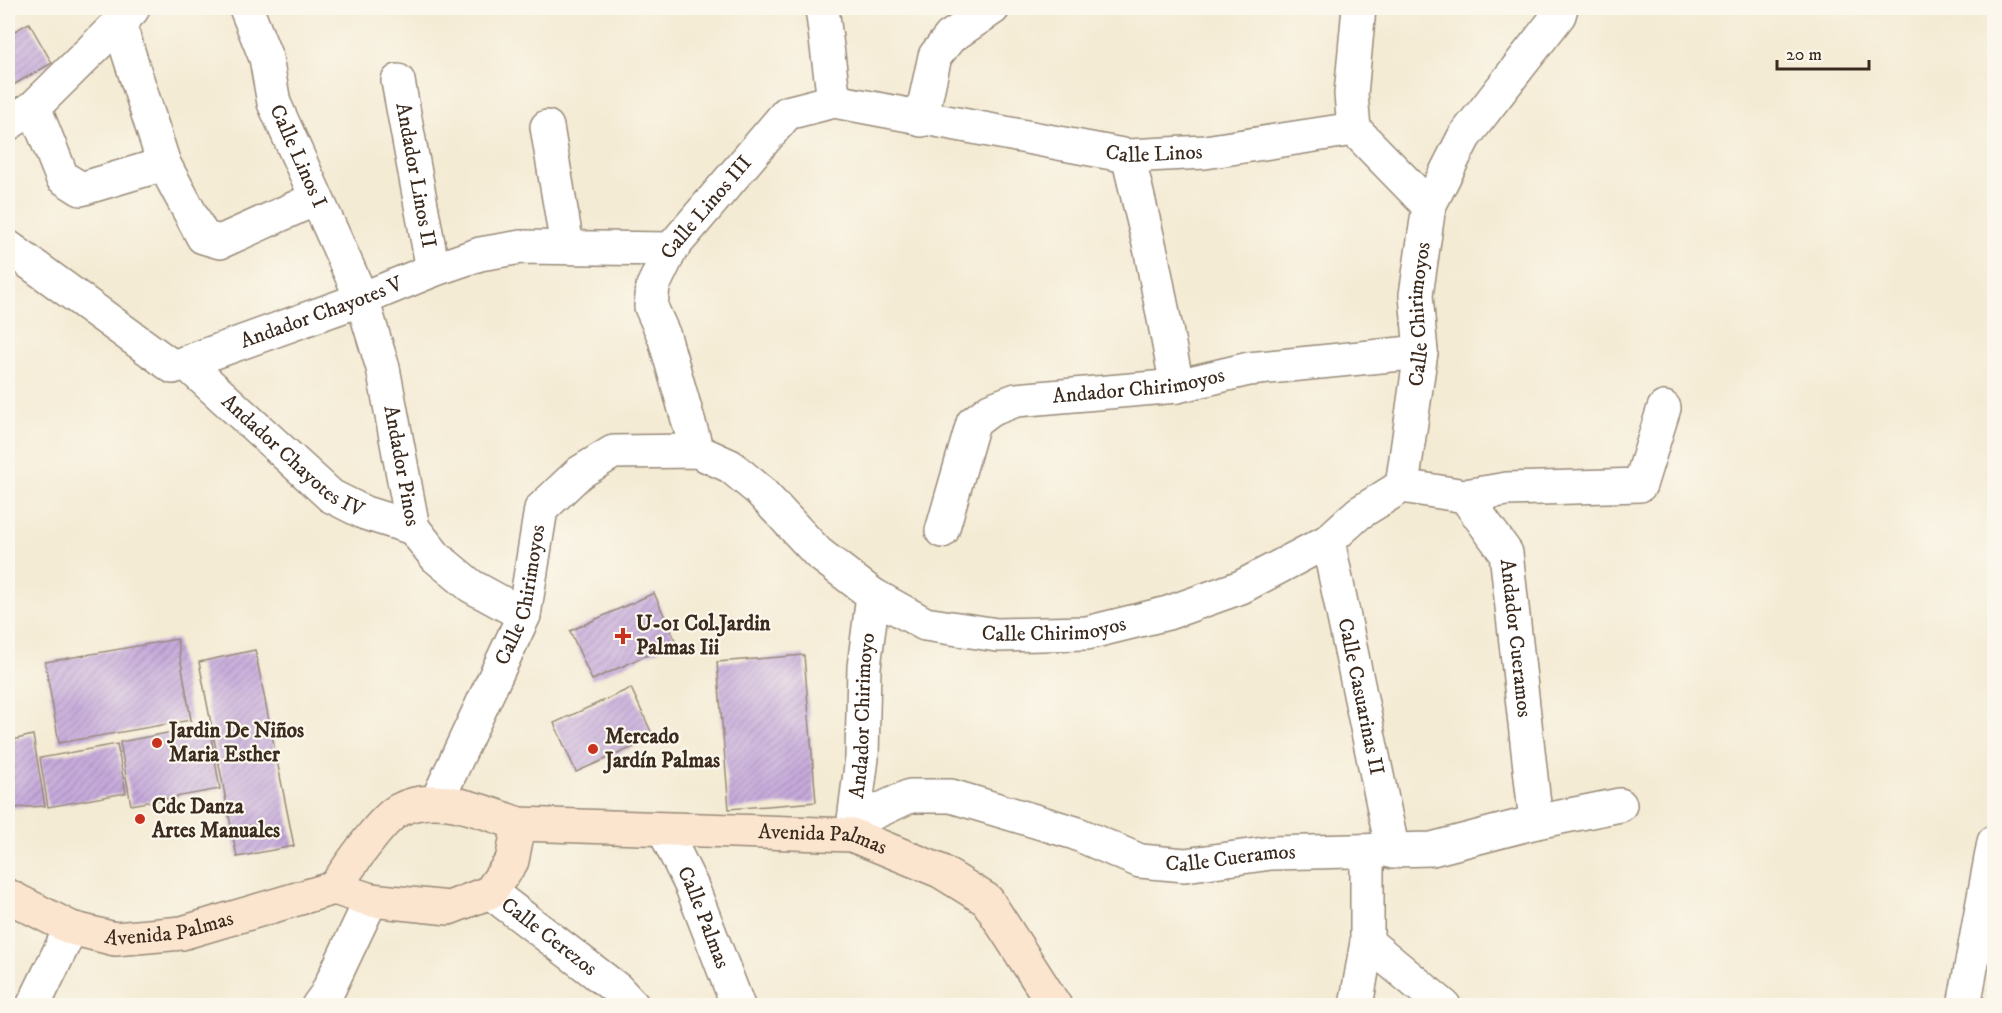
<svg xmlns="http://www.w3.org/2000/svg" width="2002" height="1013" font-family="'IM FELL DW Pica',serif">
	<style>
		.building { fill: url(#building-hatch) }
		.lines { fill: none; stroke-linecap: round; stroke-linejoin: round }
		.minor-casing { stroke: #988a79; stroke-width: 36 }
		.secondary-casing { stroke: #988a79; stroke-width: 36 }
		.minor { stroke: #fff; stroke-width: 33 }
		.secondary { stroke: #fbe5cf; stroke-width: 33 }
		.poi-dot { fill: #c8321e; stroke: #fbf7ec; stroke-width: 2 }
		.labels { text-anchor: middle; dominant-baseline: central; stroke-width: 4.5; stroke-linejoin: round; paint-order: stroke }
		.street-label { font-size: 21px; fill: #3b2a1e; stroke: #fbf7ec }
		.poi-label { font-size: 21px; font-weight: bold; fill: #3b2a1e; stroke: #fbf7ec; text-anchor: start }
	</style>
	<defs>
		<pattern id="building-hatch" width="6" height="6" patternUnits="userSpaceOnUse" patternTransform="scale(1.5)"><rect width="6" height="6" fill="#c6aadc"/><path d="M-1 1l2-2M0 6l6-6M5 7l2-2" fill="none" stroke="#a28bb2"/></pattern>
	</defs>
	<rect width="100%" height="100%" fill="#fbf7ec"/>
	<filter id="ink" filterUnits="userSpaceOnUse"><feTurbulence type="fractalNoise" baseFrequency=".0167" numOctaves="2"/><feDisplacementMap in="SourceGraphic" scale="12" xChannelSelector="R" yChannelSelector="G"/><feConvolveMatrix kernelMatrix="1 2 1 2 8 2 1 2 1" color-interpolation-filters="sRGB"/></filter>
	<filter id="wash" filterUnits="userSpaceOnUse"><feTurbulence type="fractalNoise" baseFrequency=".008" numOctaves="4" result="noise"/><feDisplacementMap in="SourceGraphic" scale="24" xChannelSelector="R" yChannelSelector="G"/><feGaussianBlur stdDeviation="1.35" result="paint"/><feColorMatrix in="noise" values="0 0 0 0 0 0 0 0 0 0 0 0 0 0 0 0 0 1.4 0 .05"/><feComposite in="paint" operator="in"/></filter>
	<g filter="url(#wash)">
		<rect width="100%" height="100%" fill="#f4ebd4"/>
		<g id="blocks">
			<path class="building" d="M 29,23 L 52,63 L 8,88 L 8,35 Z
				M 654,593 L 676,642 L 592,680 L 570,631 Z
				M 177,639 L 191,720 L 59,743 L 45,662 Z
				M 255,650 L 294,846 L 237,857 L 199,662 Z
				M 804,655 L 816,802 L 729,809 L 717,662 Z
				M 631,688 L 654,738 L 576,772 L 554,723 Z
				M 209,725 L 220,789 L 131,805 L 120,742 Z
				M 33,735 L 45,806 L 12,808 L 8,741 Z
				M 117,744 L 126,793 L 48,807 L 40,758 Z"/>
		</g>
	</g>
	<g filter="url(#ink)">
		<use href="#blocks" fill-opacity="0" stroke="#988a79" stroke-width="1.5"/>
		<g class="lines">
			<g class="minor-casing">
				<g id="minor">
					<path id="s1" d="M 246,8 L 266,58 L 274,103 L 362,299 L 383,368 L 413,528 L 436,557 L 471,586 L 524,615"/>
					<path d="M 822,8 L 834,101"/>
					<path d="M 119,23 L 164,164 L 203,237 L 220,242 L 315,199"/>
					<path id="s2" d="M 398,81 L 433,270"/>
					<path d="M 34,107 L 62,177 L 81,189 L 164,164"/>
					<path d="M 921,120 L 935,56 L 950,37 L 993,8"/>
					<path d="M 8,124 L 34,107 L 132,10"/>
					<path d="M 547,127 L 567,246"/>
					<path d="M 1354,129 L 1351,94 L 1359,8"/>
					<path d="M 1354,129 L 1429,206"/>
					<path d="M 1128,156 L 1151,252 L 1177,386"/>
					<path id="s3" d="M 8,247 L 173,367 L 362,299 L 433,270 L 480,254 L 521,247 L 671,249"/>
					<path id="s4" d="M 186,363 L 331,496 L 365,513 L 413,528"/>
					<path id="s5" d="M 697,451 L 664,336 L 651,307 L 653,286 L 671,249 L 787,113 L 834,101 L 1128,156 L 1205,152 L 1354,129"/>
					<path d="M 1402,486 L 1465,496 L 1507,489 L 1640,485 L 1664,408"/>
					<path id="s6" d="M 1465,496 L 1506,553 L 1536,822"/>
					<path id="s7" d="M 942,531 L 973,423 L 990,410 L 1016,400 L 1177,386 L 1249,369 L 1421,352"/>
					<path id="s8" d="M 1328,541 L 1393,852"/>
					<path id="s9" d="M 437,801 L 524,615 L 541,509 L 579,473 L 613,452 L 697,451 L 730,466 L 759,490 L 818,553 L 873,595 L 925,624 L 997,635 L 1087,633 L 1168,613 L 1241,587 L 1328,541 L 1359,513 L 1402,486 L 1421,352 L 1416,295 L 1429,206 L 1464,137 L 1559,15 L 1561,8"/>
					<path id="s10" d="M 854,822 L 910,796 L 951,796 L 1075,833 L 1140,861 L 1185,865 L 1271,853 L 1432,849 L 1536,822 L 1620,805"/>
					<path id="s11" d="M 664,830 L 692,887 L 738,1006"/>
					<path id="s12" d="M 852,835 L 862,758 L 864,667 L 873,595"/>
					<path id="s13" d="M 490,892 L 617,989 L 633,1006"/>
					<path d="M 1367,942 L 1444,1006"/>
					<path d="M 33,1006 L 71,928"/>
					<path d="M 318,1006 L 326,995 L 371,900"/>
					<path d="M 1356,1006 L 1367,942 L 1367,853"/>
					<path d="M 1964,1006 L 1994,842"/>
				</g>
			</g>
			<g class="secondary-casing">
				<g id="secondary">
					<path id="s14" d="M 334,888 C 347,870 381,819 399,810 C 436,790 483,812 519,824 L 852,835 L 940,871 L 987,900 L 1055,1006"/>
					<path id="s15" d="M 8,896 L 71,928 L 115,939 L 182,933 L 334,888 L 371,900 L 449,908 L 490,892 L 512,861 L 519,824"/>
				</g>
			</g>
			<use href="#minor" class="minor"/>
			<use href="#secondary" class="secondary"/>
		</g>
	</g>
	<g class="poi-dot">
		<path d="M620 627h6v6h6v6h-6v6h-6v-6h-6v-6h6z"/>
		<circle cx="157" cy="743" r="6"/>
		<circle cx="593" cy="749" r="6"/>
		<circle cx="140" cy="819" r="6"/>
	</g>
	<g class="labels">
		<g class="street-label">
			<text stroke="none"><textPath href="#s5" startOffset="766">Calle Linos</textPath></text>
			<text stroke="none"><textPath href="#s1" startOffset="158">Calle Linos I</textPath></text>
			<text stroke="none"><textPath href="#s2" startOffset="96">Andador Linos II</textPath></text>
			<text stroke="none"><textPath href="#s5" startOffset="268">Calle Linos III</textPath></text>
			<text stroke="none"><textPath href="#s3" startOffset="362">Andador Chayotes V</textPath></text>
			<text stroke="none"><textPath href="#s9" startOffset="1466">Calle Chirimoyos</textPath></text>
			<text stroke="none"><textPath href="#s7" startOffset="285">Andador Chirimoyos</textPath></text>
			<text stroke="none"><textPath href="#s4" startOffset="142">Andador Chayotes IV</textPath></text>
			<text stroke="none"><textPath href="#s1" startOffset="486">Andador Pinos</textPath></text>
			<text stroke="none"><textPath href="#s9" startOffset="224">Calle Chirimoyos</textPath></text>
			<text stroke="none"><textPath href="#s9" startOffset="908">Calle Chirimoyos</textPath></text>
			<text stroke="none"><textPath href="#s6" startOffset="156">Andador Cueramos</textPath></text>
			<text stroke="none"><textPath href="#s8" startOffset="159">Calle Casuarinas II</textPath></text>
			<text stroke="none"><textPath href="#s12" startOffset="120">Andador Chirimoyo</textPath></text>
			<text stroke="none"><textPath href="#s14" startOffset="531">Avenida Palmas</textPath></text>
			<text stroke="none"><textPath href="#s10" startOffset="394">Calle Cueramos</textPath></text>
			<text stroke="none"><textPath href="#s11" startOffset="96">Calle Palmas</textPath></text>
			<text stroke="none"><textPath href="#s15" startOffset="171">Avenida Palmas</textPath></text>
			<text stroke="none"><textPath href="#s13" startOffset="74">Calle Cerezos</textPath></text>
		</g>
		<g class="poi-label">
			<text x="636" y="624">U-01 Col.Jardin<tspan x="636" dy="24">Palmas Iii</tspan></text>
			<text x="169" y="731">Jardin De Niños<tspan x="169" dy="24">Maria Esther</tspan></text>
			<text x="605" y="737">Mercado<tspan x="605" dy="24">Jardín Palmas</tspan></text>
			<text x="152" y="807">Cdc Danza<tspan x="152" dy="24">Artes Manuales</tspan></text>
		</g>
	</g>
	<rect width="2002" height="1013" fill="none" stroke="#fbf7ec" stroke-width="30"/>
	<path d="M1777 60v9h92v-9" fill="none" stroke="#3b2a1e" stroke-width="3"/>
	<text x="1786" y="60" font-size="18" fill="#3b2a1e" stroke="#fbf7ec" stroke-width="4.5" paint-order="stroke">20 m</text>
</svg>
